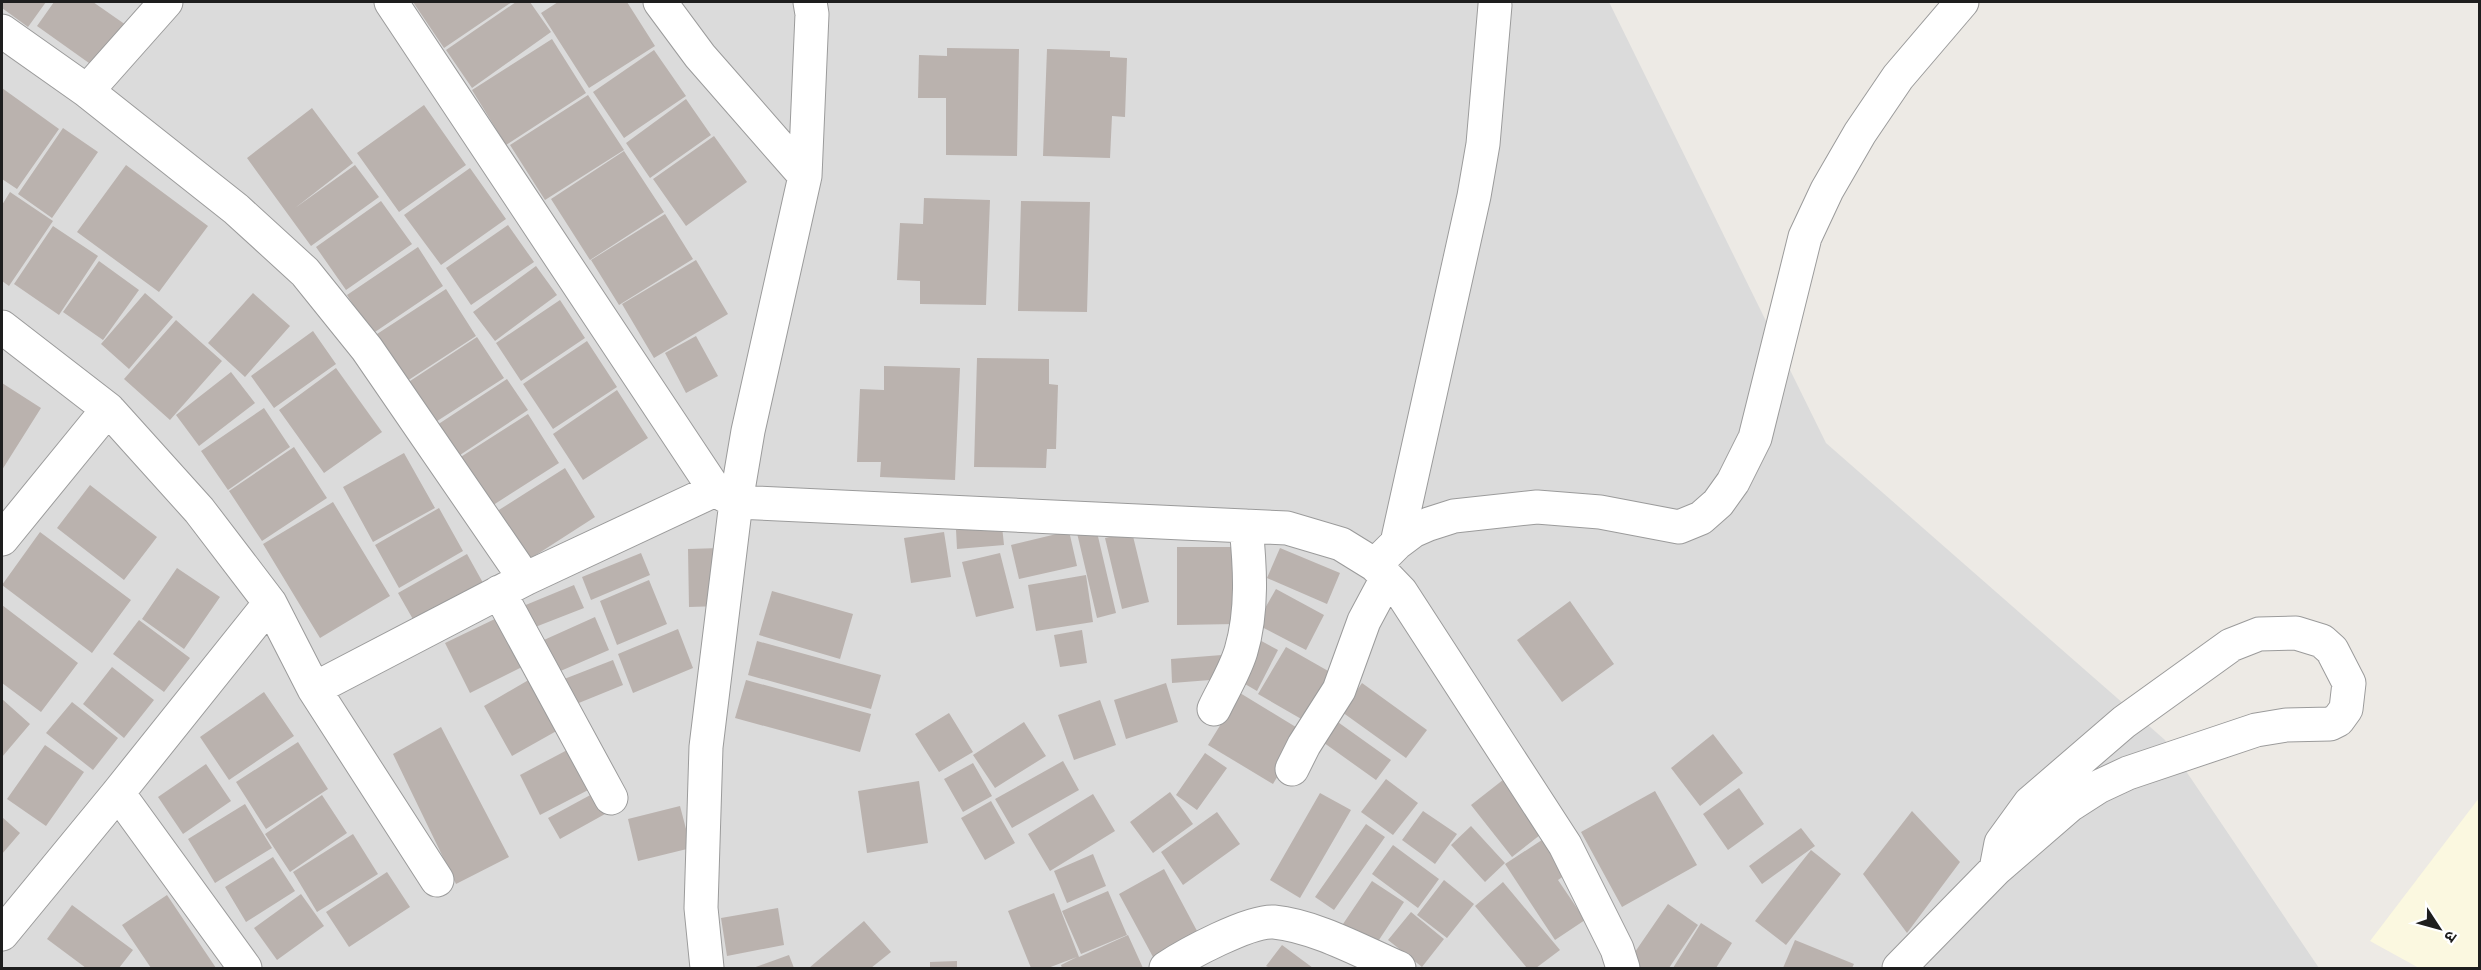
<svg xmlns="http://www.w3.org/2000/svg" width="2481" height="970" font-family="'DM Sans','Noto Sans Devanagari',sans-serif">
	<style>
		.residential { fill: #dbdbdb }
		.education { fill: #fbf8e0 }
		.building { fill: #bab2ae }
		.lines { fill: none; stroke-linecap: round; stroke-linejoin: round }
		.minor-casing { stroke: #9b9b9b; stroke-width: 35 }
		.minor { stroke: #fff; stroke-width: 33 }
	</style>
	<rect width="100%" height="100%" fill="#edeae5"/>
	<path class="residential" d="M 2,2 L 1609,2 L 1826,443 L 2165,740 L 2319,968 L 2,968 Z"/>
	<path class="education" d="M 2479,798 L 2479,968 L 2419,968 L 2370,941 Z"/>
	<path class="building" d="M 2,2 L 46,2 L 28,27 L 2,8 Z
		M 54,2 L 93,2 L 126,25 L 96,68 L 37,26 Z
		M 413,2 L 512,2 L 444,48 Z
		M 516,2 L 530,2 L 551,32 L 472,88 L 446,50 Z
		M 558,2 L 627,2 L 655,46 L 589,88 L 541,13 Z
		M 552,39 L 586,93 L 506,145 L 472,90 Z
		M 947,48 L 1019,49 L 1017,156 L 946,155 L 946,98 L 918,98 L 919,55 L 947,56 Z
		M 1047,49 L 1110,51 L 1110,57 L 1127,58 L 1125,117 L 1112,116 L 1110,158 L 1043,156 Z
		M 654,50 L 686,96 L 624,138 L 593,92 Z
		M 2,88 L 59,129 L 17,189 L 2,179 Z
		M 588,95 L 624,150 L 545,200 L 510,145 Z
		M 686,99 L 711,135 L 650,178 L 626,143 Z
		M 424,105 L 466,165 L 399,212 L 357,153 Z
		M 312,108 L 353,163 L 295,208 L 355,165 L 379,197 L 311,246 L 247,158 Z
		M 63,128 L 98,152 L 52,218 L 18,194 Z
		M 714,136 L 747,182 L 686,226 L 653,179 Z
		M 624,151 L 664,212 L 590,260 L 551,199 Z
		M 126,165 L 208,226 L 159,292 L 77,232 Z
		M 470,168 L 506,219 L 441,265 L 404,215 Z
		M 10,192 L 53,221 L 9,286 L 2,281 L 2,205 Z
		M 924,198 L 990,200 L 986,305 L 920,304 L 920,281 L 897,280 L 900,223 L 923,224 Z
		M 381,201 L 412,244 L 346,290 L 316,247 Z
		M 1021,201 L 1090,202 L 1087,312 L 1018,311 Z
		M 665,214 L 693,259 L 619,305 L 591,260 Z
		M 508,225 L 534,262 L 471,305 L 446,268 Z
		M 53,226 L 98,256 L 59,315 L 14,284 Z
		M 418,247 L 443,286 L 372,334 L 347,295 Z
		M 696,260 L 728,314 L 654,358 L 622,304 Z
		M 99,261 L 139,290 L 103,340 L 63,312 Z
		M 536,266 L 557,295 L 495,341 L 473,312 Z
		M 446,289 L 476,336 L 404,383 L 374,336 Z
		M 145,293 L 173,317 L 129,369 L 101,344 Z
		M 253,293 L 290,326 L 245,377 L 208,343 Z
		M 560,300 L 585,338 L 521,381 L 496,343 Z
		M 176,320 L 222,361 L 170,420 L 124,379 Z
		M 313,331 L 336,364 L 274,408 L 251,376 Z
		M 696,336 L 718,376 L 686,393 L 665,353 Z
		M 477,337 L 504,378 L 431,425 L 404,385 Z
		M 587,341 L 617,387 L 553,429 L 523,384 Z
		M 977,358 L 1049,359 L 1049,384 L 1058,385 L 1056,449 L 1047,449 L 1046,468 L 974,467 Z
		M 884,366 L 960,368 L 955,480 L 880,477 L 881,462 L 857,462 L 860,389 L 884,390 Z
		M 336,368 L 382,432 L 324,473 L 279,410 Z
		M 231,372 L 255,403 L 199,446 L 176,415 Z
		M 507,379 L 528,410 L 454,459 L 434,427 Z
		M 2,383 L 41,408 L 2,470 Z
		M 617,390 L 648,438 L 583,480 L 553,434 Z
		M 264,408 L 290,447 L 228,490 L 201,451 Z
		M 528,414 L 559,463 L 487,509 L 456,460 Z
		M 294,447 L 327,498 L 262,541 L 229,491 Z
		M 404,453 L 435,508 L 373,542 L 343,487 Z
		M 565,468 L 595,517 L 522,564 L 491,515 Z
		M 90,485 L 157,537 L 124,580 L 57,528 Z
		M 333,502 L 390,596 L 320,638 L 263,544 Z
		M 439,508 L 463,551 L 399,588 L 375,545 Z
		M 1002,526 L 1004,545 L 957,549 L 956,530 Z
		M 1096,528 L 1116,613 L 1097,618 L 1077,533 Z
		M 1069,531 L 1077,566 L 1019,579 L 1011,545 Z
		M 40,532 L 131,600 L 92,653 L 2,585 Z
		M 944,532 L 951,577 L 911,583 L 904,538 Z
		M 1132,532 L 1149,602 L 1122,609 L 1105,538 Z
		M 1177,547 L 1235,547 L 1236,624 L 1177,625 Z
		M 720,548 L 721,606 L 689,607 L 688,549 Z
		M 1280,548 L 1340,573 L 1327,604 L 1267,578 Z
		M 641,553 L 650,575 L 591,600 L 582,577 Z
		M 1000,553 L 1014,608 L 976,617 L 962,562 Z
		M 467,554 L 487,590 L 418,628 L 398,593 Z
		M 177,568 L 220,597 L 184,649 L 142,619 Z
		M 1086,575 L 1093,622 L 1036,631 L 1028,585 Z
		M 649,580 L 667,624 L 617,645 L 600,601 Z
		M 574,585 L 584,608 L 525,631 L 516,609 Z
		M 1276,589 L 1324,615 L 1306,650 L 1256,624 Z
		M 772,591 L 853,614 L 840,659 L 759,635 Z
		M 1570,601 L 1614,664 L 1562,702 L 1517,640 Z
		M 2,605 L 78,663 L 41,712 L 2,683 Z
		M 499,617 L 524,666 L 470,693 L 445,643 Z
		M 595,617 L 609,650 L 549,676 L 535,644 Z
		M 139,620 L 190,658 L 164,692 L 113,654 Z
		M 678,629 L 693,668 L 633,693 L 618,654 Z
		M 1082,630 L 1087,663 L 1060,667 L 1054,635 Z
		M 1254,637 L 1278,650 L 1257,691 L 1233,677 Z
		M 757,641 L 881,675 L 871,709 L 748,675 Z
		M 1286,647 L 1337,676 L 1310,724 L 1258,694 Z
		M 1222,655 L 1223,679 L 1172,683 L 1171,659 Z
		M 613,660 L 623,685 L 564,709 L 554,683 Z
		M 112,667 L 154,700 L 124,738 L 83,704 Z
		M 532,678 L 560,729 L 512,756 L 484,706 Z
		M 746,680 L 871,714 L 860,752 L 735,718 Z
		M 1166,683 L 1178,722 L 1126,739 L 1114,700 Z
		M 1362,683 L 1427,730 L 1406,758 L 1342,712 Z
		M 264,692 L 294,736 L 229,780 L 200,737 Z
		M 1240,693 L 1304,732 L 1273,784 L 1208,745 Z
		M 2,699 L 30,724 L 2,757 Z
		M 1100,700 L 1116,745 L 1074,760 L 1058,715 Z
		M 72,702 L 118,738 L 93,770 L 46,733 Z
		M 949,713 L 973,752 L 939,772 L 915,734 Z
		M 1335,720 L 1391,760 L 1376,780 L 1320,740 Z
		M 1024,722 L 1046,756 L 995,788 L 973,755 Z
		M 441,727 L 509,857 L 456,884 L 393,754 Z
		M 1713,734 L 1743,773 L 1700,806 L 1671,768 Z
		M 298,742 L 328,789 L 266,829 L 236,782 Z
		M 45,745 L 84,772 L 46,826 L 7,799 Z
		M 571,748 L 592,788 L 540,815 L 520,775 Z
		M 1205,753 L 1227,768 L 1197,810 L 1176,795 Z
		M 1063,761 L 1079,790 L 1012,828 L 995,799 Z
		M 973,763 L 992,796 L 963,812 L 944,779 Z
		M 206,764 L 231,801 L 183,834 L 158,797 Z
		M 1508,776 L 1549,828 L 1512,857 L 1471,805 Z
		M 1386,779 L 1418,803 L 1393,835 L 1361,812 Z
		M 919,781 L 928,843 L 867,853 L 858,791 Z
		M 1739,788 L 1764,824 L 1728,850 L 1703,814 Z
		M 1655,791 L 1697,865 L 1622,907 L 1581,832 Z
		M 1170,792 L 1193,824 L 1153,853 L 1130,822 Z
		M 594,793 L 605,814 L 560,839 L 548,818 Z
		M 1320,793 L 1351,810 L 1300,898 L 1270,880 Z
		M 1093,794 L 1115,831 L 1050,871 L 1028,834 Z
		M 322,795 L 347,833 L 290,872 L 265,834 Z
		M 991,801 L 1015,843 L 985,860 L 961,818 Z
		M 245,804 L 272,848 L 215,883 L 188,839 Z
		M 680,806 L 691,848 L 638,861 L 628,819 Z
		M 1423,811 L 1457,834 L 1435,864 L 1402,840 Z
		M 1912,811 L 1960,862 L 1907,933 L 1863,874 Z
		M 1217,812 L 1240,844 L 1183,885 L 1161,852 Z
		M 2,817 L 20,833 L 2,854 Z
		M 1366,824 L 1385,837 L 1334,910 L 1315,897 Z
		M 1471,826 L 1505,863 L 1485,882 L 1451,845 Z
		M 1801,828 L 1815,846 L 1762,884 L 1749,866 Z
		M 353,834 L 378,874 L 317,912 L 293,872 Z
		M 1548,836 L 1571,871 L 1558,880 L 1585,920 L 1555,940 L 1505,864 Z
		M 1393,845 L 1439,879 L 1418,908 L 1372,874 Z
		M 1811,850 L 1841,874 L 1786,945 L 1755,921 Z
		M 1093,854 L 1106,886 L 1067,903 L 1054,871 Z
		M 273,857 L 295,891 L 246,922 L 225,887 Z
		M 1164,869 L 1204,944 L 1159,968 L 1119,894 Z
		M 387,872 L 410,907 L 349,947 L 326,912 Z
		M 1444,880 L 1474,904 L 1447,938 L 1417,915 Z
		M 1372,881 L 1404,902 L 1375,946 L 1343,924 Z
		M 1503,882 L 1560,950 L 1536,968 L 1527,968 L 1475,906 Z
		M 1108,891 L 1127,935 L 1081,954 L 1062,911 Z
		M 1054,893 L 1079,957 L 1128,935 L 1143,968 L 1062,968 L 1061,965 L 1077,957 L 1048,968 L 1031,968 L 1008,911 Z
		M 301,894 L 324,926 L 277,960 L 254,928 Z
		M 167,895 L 216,968 L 151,968 L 122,925 Z
		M 1668,904 L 1698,925 L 1669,968 L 1631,968 L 1626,965 Z
		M 72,905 L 133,950 L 119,968 L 86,968 L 47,939 Z
		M 778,908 L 784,945 L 727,956 L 721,918 Z
		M 1411,912 L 1444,939 L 1422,967 L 1388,940 Z
		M 864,921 L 891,952 L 871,968 L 809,968 Z
		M 1701,923 L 1732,943 L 1716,968 L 1673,968 Z
		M 1795,940 L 1854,964 L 1852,968 L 1783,968 Z
		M 1282,945 L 1313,968 L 1270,968 L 1266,966 Z
		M 789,955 L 794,968 L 753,968 Z
		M 957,961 L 957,968 L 930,968 L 930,962 Z"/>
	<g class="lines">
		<g class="minor-casing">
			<path id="minor" d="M 391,2 L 715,490 L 736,502 L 1287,528 L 1341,544 L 1375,565 L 1401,592 L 1565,845 L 1617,949 L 1623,968
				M 660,2 L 700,56 L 805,176
				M 2,31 L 87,91 L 236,209 L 305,272 L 367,349 L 525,579
				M 87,91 L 166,2
				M 2,327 L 108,409 L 199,510 L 270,603 L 314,689 L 437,880
				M 2,539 L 108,409
				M 1397,543 L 1474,196 L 1483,144 L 1495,5
				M 1375,565 L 1397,543 L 1413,531 L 1429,524 L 1454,516 L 1537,507 L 1600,512 L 1679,527 L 1701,518 L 1718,503 L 1733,482 L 1755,438 L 1805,237 L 1827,190 L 1860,133 L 1898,77 L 1962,2
				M 499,592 L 611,798
				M 314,689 L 525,579 L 715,490
				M 1214,709 C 1223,690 1235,671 1241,651 C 1253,611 1250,566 1246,526
				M 1292,769 L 1304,745 L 1339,690 L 1364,621 L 1387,578
				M 118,793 L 245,968
				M 2,934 L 118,793 L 270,603
				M 707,968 L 701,908 L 706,747 L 736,502 L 748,431 L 805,176 L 812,14 L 810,2
				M 1166,968 C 1187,954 1250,920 1274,922 C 1315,926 1362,952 1399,968
				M 1899,968 L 1996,869 L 2070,805 L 2098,787 L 2128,773 L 2256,730 L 2286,725 L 2330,724 L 2338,720 L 2346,709 L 2349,683 L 2332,650 L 2322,641 L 2296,633 L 2259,634 L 2231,645 L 2124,722 L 2030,803 L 2001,843 L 1996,869"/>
		</g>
		<use href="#minor" class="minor"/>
	</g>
	<rect width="2481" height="970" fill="none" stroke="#1e1e1e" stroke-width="6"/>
	<g transform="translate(2439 928) rotate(126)" stroke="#ffffff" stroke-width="4.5" paint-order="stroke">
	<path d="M0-4.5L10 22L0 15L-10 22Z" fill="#1e1e1e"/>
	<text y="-9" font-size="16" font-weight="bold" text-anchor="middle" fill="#1e1e1e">उ</text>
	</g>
</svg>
